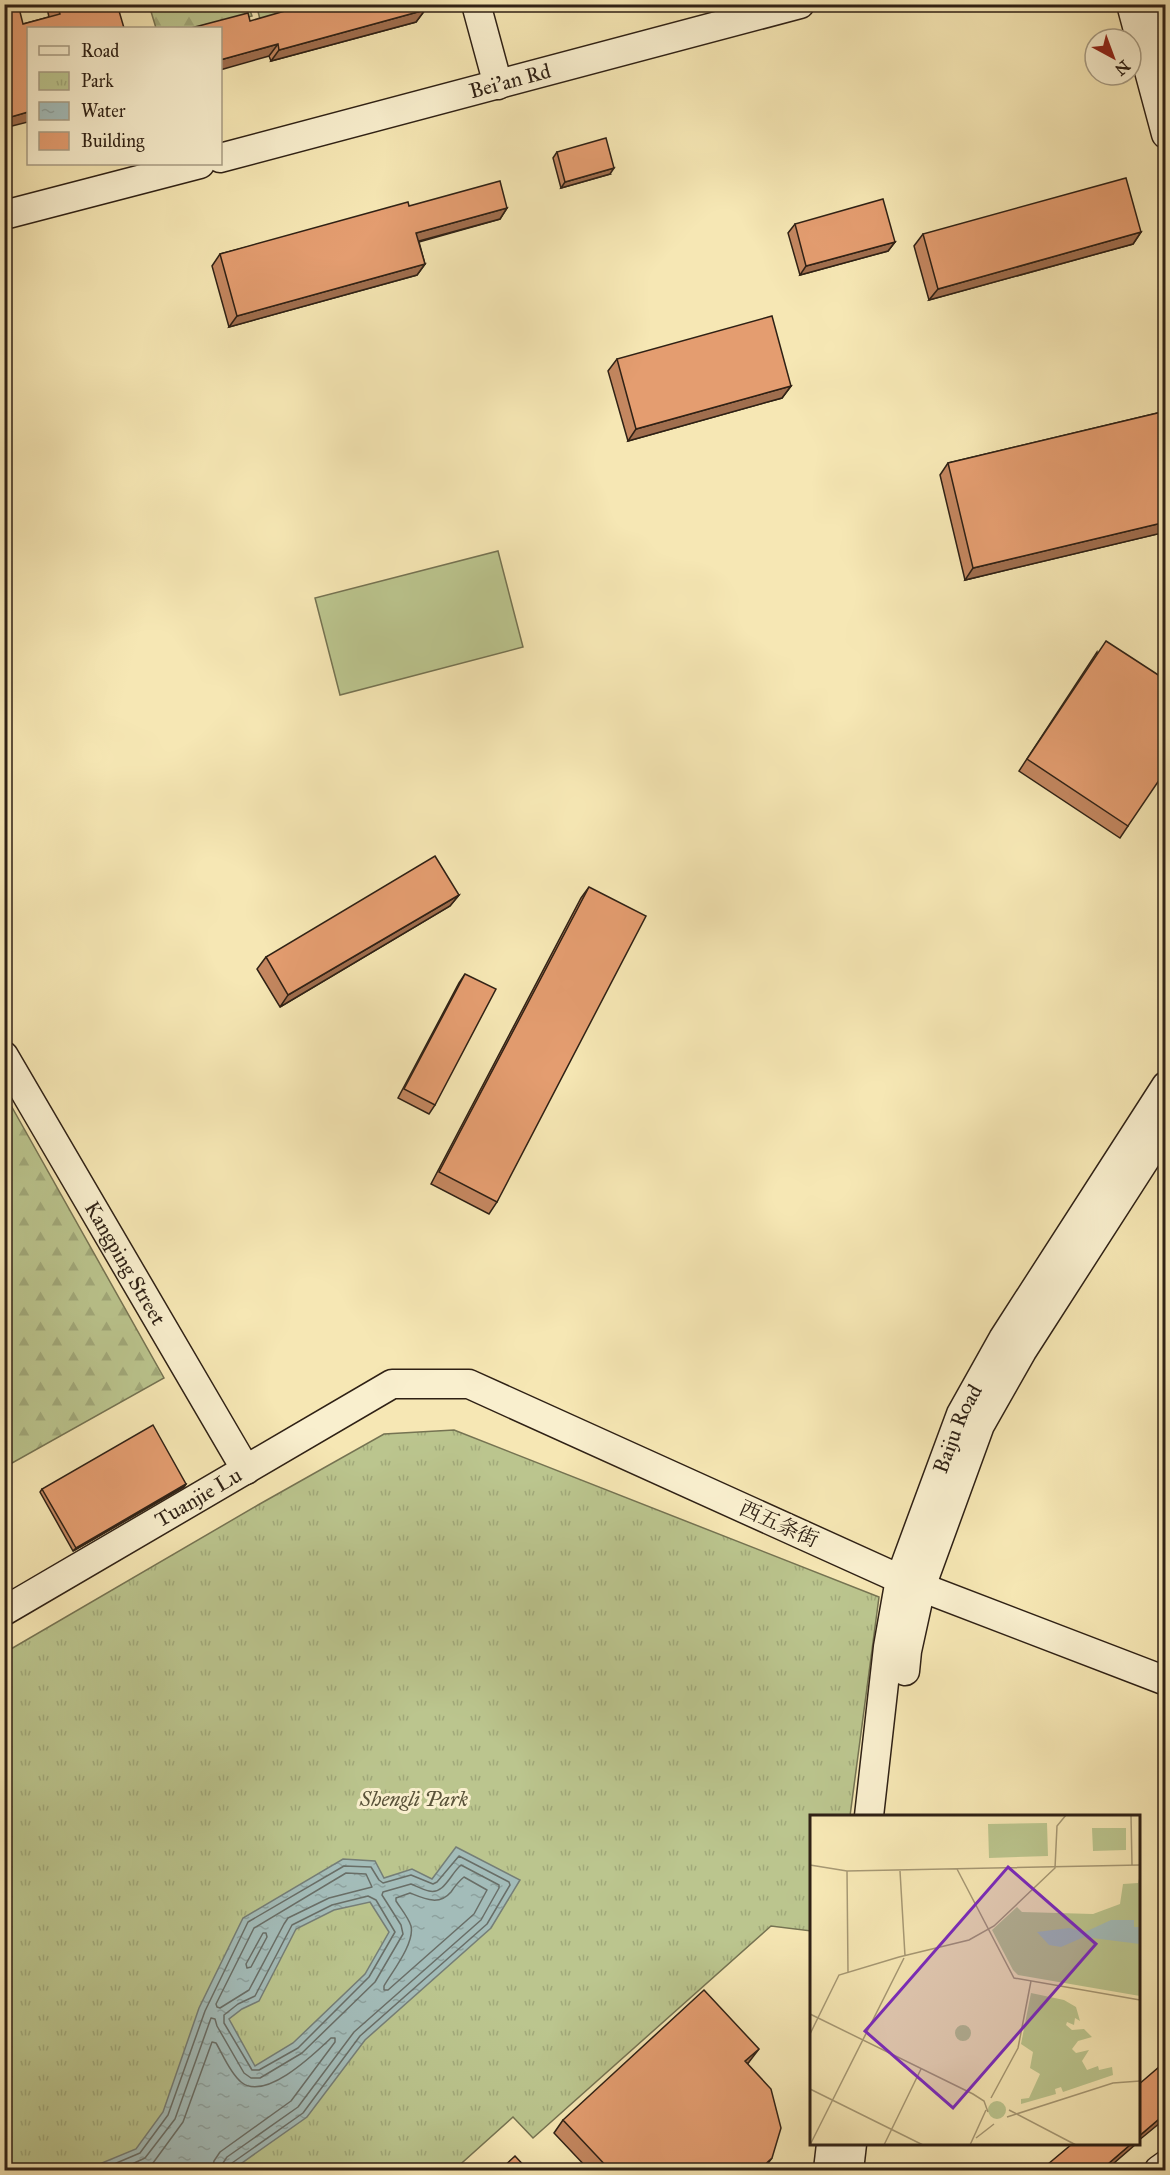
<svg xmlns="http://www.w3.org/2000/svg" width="1170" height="2175" font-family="'IM FELL Great Primer','Noto Serif SC',serif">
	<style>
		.green { fill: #bbc58e; stroke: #757352; stroke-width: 1.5 }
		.forest { fill: url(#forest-firs); stroke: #757352; stroke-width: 1.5 }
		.park { fill: url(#park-tufts); stroke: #757352; stroke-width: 1.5 }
		.water { fill: url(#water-ripples); stroke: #757e77; stroke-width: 1.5; fill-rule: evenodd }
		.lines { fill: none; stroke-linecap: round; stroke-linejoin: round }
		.shore { stroke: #696e67; stroke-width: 1.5 }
		.secondary-casing { stroke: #2f2115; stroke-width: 31 }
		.secondary { stroke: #f9efce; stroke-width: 28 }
		.wall { fill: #c48760; stroke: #2f2115; stroke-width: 1.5 }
		.shaded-wall { fill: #a06e4e; stroke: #2f2115; stroke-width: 1.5 }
		.building { fill: #e49d70; stroke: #2f2115; stroke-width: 1.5 }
		.labels { text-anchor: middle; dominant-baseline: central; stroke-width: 6; stroke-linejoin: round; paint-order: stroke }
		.street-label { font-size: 21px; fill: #2f2115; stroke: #f9efce }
		.park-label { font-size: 21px; font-style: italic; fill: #595239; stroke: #f9efce }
		.inset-road { fill: none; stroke: #a69874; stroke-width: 1.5 }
		.view { fill: #7b2cbf; fill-opacity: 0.15; stroke: #7b2cbf; stroke-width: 3 }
		.inset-edge { fill: none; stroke: #2f2115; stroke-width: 3 }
	</style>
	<defs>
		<pattern id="forest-firs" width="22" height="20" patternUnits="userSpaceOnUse" patternTransform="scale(1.5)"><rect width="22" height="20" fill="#bbc58e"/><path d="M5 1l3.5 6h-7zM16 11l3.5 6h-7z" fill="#a1a97a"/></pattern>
		<pattern id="park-tufts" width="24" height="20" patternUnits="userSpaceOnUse" patternTransform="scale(1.5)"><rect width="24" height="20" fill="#bbc58e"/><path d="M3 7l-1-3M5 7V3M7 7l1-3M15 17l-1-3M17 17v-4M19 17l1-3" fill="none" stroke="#a1a97a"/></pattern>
		<pattern id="water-ripples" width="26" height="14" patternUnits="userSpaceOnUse" patternTransform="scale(1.5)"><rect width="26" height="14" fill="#a3bcb9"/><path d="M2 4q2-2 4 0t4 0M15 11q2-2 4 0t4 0" fill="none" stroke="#8da19e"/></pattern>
	</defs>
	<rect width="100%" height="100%" fill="#f6e7b4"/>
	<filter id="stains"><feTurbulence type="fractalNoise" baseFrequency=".00333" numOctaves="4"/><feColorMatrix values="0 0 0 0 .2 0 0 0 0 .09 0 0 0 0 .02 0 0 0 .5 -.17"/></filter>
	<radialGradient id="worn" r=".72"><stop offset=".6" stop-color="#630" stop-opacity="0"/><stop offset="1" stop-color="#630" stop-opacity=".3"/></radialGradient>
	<path class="green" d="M 498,551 L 523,647 L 340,695 L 315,598 Z"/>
	<path class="forest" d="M 256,4 L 331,5 L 261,23 Z
		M 149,5 L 248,5 L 252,16 L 207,28 L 156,28 Z
		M 4,1093 L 164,1378 L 5,1467 L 4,1467 Z"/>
	<path class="park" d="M 454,1430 L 879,1597 L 850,1816 L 812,1816 L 811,1931 L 771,1926 L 533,2138 L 513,2117 L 454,2170 L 5,2170 L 4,1653 L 258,1505 L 384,1434 Z"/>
	<path class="water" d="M 456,1847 L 520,1880 L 491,1928 L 365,2040 L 307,2117 L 232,2170 L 85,2170 L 136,2149 L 163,2112 L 199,2008 L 243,1918 L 343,1859 L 375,1861 L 384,1878 L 412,1869 L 432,1879 ZM 370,1902 L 389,1932 L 365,1974 L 293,2043 L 255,2066 L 229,2019 L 242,2009 L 259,2001 L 296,1929 L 334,1910 Z"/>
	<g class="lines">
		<path class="shore" d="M 346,1873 L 366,1874 L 372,1887 L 329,1898 L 288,1918 L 284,1924 L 249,1990 L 220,2008 L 217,2007 L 216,2004 L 254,1928 Z
			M 464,1877 L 487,1890 L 474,1914 L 388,1990 L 384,1990 L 384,1986 C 392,1972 415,1943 411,1926 C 408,1917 401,1909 396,1901 L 396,1898 L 410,1893 C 425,1899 439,1906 451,1892 C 455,1886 459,1881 464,1877 Z
			M 368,1896 L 376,1900 L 395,1932 L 369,1977 L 298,2048 L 259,2070 L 252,2070 L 224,2023 L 224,2015 L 238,2004 L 255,1996 L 292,1925 L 332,1905 Z
			M 263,1933 L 266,1933 L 267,1937 L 251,1967 L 247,1968 L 246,1964 Z
			M 100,2170 L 140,2153 L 168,2115 L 205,2011 L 248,1922 L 344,1866 L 371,1867 L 379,1880 L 383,1883 L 411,1875 L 433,1884 L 437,1882 L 459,1856 L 509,1882 L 510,1885 L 487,1924 L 360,2036 L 303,2113 L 232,2163 L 229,2170
			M 119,2170 L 145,2158 L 175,2119 L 211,2018 L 215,2019 L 217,2026 L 244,2073 L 251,2078 L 260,2078 L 302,2053 L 375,1982 L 403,1934 L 401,1925 L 382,1895 L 383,1892 L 411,1884 C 416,1886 423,1890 429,1891 C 444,1895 451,1873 461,1865 L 499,1885 L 499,1888 L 481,1920 L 354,2032 L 298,2107 L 227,2157 L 223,2163 L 222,2170
			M 142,2170 L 153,2163 L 183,2122 L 212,2042 L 216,2043 C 223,2055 230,2073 241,2082 C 265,2102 314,2054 331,2038 L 335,2038 L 335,2042 L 291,2101 L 220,2152 L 214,2161 L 212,2170"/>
		<g class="secondary-casing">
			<g id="secondary">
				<path d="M 476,4 L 498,85"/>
				<path d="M 1131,4 L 1166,134"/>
				<path d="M 1155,4 L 1166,45"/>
				<path id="s1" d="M 220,158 L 800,4"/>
				<path d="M 4,215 L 200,164"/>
				<path id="s2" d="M 4,1056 L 246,1470"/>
				<path id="s3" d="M 4,1611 L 392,1384 L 469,1384 L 900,1579 L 1166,1681"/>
				<path d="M 905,1671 L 907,1651 L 921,1587 L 980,1425 L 1022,1351 L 1166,1127"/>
				<path id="s4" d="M 869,1816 L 888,1647 L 900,1579 L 961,1414 L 1003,1339 L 1166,1086"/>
				<path d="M 828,2170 L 831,2144"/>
				<path d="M 849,2170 L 852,2144"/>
				<path d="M 1159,2170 L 1166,2165"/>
			</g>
		</g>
		<use href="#secondary" class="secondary"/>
	</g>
	<path class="wall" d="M 46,4 L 117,4 L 23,24 L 49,17 Z
		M 425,10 L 416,22 L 271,61 L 269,56 L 250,21 Z
		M 557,152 L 610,174 L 561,188 L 553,158 Z
		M 409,206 L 507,208 L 500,219 L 419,242 L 425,264 L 417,275 L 229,327 L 212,266 L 220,254 Z
		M 795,224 L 895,242 L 888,251 L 800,275 L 788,233 Z
		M 1141,232 L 1133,244 L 929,300 L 914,246 L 923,234 Z
		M 617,359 L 791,386 L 782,398 L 628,441 L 608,371 Z
		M 1166,411 L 1166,532 L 965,580 L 940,475 L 948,463 Z
		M 1097,652 L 1128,826 L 1120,838 L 1019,771 Z
		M 589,887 L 497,1202 L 489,1214 L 431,1184 L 581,898 Z
		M 459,895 L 450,906 L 280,1007 L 257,969 L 266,957 Z
		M 465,974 L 435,1105 L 429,1114 L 398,1098 L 459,983 Z
		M 186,1484 L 184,1487 L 73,1551 L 40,1492 L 42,1489 Z
		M 749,2062 L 748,2063 L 763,2170 L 589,2170 L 554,2133 L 563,2120 Z"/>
	<path class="shaded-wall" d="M 425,10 L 416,22 L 271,61 L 279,50 Z
		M 278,44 L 269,56 L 220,70 L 220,60 Z
		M 28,112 L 28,122 L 4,128 L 4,119 Z
		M 614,168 L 610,174 L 561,188 L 565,182 Z
		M 507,208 L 500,219 L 408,244 L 416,233 Z
		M 1141,232 L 1133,244 L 929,300 L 938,289 Z
		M 895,242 L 888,251 L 800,275 L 806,266 Z
		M 425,264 L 417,275 L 229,327 L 237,316 Z
		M 791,386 L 782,398 L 628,441 L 636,429 Z
		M 1166,522 L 1166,532 L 965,580 L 973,568 Z
		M 459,895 L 450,906 L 280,1007 L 288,995 Z
		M 186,1484 L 184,1487 L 73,1551 L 76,1548 Z
		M 759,2049 L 749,2062 L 736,2074 L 745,2061 Z
		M 1166,2113 L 1166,2118 L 1138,2141 L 1138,2137 Z
		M 1131,2144 L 1136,2144 L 1106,2170 L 1101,2170 Z
		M 772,2158 L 763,2170 L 759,2170 Z"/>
	<path class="building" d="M 4,4 L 18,4 L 23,24 L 60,14 L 57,4 L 117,4 L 124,28 L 28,28 L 28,112 L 4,119 Z
		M 309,4 L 423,4 L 425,10 L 279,50 L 278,44 L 220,60 L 220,28 L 191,28 L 248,13 L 250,21 Z
		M 606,138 L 614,168 L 565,182 L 557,152 Z
		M 1126,178 L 1141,232 L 938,289 L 923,234 Z
		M 500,181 L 507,208 L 416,233 L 425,264 L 237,316 L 220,254 L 408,202 L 409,206 Z
		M 883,199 L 895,242 L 806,266 L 795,224 Z
		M 772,316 L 791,386 L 636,429 L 617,359 Z
		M 1166,411 L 1166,522 L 973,568 L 948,463 Z
		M 1106,641 L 1166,680 L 1166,770 L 1128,826 L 1027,759 Z
		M 435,856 L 459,895 L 288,995 L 266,957 Z
		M 589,887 L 646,916 L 497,1202 L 439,1172 Z
		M 465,974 L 496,989 L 435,1105 L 404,1089 Z
		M 153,1425 L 186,1484 L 76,1548 L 42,1489 Z
		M 704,1990 L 759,2049 L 745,2061 L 771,2089 L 781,2128 L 772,2158 L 759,2170 L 610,2170 L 563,2120 Z
		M 1166,2061 L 1166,2113 L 1138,2137 L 1138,2085 Z
		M 1072,2144 L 1131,2144 L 1101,2170 L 1041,2170 Z
		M 515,2156 L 528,2170 L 500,2170 Z"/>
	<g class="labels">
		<g class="street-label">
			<text stroke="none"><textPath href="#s1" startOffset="300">Bei’an Rd</textPath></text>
			<text stroke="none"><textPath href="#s2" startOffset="240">Kangping Street</textPath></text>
			<text stroke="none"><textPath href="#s4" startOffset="400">Baiju Road</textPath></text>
			<text stroke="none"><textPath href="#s3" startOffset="225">Tuanjie Lu</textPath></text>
			<text transform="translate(779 1524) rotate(24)">西五条街</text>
		</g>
		<g class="park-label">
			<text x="414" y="1799">Shengli Park</text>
		</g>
	</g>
	<g transform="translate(810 1815)">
		<rect width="330" height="330" fill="#f6e7b4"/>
		<path d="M 237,8 L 238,41 L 179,43 L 178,9 ZM 282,13 L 316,13 L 316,35 L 283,36 ZM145 218a8 8 0 1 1 16 0a8 8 0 1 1-16 0Z" fill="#bbc58e"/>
		<path d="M 221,178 L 254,185 L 266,192 L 270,206 L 265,203 L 264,210 L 257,207 L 256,210 L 262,215 L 274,214 L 282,222 L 268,226 L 262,234 L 266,238 L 279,235 L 272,246 L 277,255 L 288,251 L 289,255 L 302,252 L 303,260 L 253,277 L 251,272 L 245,274 L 246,279 L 211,289 L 211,284 L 219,283 L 230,259 L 220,253 L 223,237 L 211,229 ZM178 295a9 9 0 1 1 18 0a9 9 0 1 1-18 0Z" fill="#bbc58e"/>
		<path d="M 330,59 L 330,181 L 208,160 L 203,155 L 182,115 L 207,92 L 212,97 L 283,99 L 310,89 L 313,69 L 328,68 Z" fill="#bbc58e"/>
		<path d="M 301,105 L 324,105 L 324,112 L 330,112 L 330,129 L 274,122 L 251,132 L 239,130 L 227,117 L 259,113 L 275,117 Z" fill="#a3bcb9"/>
		<path class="inset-road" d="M 321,0 L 322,50M 0,50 L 37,56 L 330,50M 147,54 L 204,163 L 330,185M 37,56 L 38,157M 90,56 L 95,141M 89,142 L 159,125 L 184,111 L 245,53 L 247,11 L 256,0M 0,199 L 163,279 L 174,286 L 178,297M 0,219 L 29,160 L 89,142M 0,274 L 113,330M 181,283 L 208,233 L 221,166M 199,295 L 266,330M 197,302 L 303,268 L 330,266M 166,323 L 184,309M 0,330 L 94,143M 74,330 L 111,254M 160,330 L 176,295"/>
		<path class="view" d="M 198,52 L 286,129 L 143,293 L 55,216 Z"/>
		<rect width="330" height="330" class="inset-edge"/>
	</g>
	<rect width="1170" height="2175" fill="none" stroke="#f6e7b4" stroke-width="24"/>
	<rect x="6" y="6" width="1158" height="2163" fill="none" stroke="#2f2115" stroke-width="3"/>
	<rect x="12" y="12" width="1146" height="2151" fill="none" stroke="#2f2115" stroke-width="1.5"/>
	<rect x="27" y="27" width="195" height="138" fill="#f9efce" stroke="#a89d84" stroke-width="1.5"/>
	<rect x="39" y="46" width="30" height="9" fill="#f9efce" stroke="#a89d84" stroke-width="1.5"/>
	<text x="81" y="57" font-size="18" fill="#2f2115">Road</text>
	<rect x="39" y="72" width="30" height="18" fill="url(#park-tufts)" stroke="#a89d84" stroke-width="1.5"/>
	<text x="81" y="87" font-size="18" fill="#2f2115">Park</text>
	<rect x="39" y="102" width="30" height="18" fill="url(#water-ripples)" stroke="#a89d84" stroke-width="1.5"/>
	<text x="81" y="117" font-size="18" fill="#2f2115">Water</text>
	<rect x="39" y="132" width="30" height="18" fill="#e49d70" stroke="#a89d84" stroke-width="1.5"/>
	<text x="81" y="147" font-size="18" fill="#2f2115">Building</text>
	<g transform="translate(1113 57) rotate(139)"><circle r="28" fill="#f9efce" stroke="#a89d84" stroke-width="1.5"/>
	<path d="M0-4.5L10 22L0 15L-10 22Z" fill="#8f2418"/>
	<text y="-9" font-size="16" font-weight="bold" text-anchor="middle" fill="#2f2115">N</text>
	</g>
	<rect width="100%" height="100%" filter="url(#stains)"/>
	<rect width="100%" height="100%" fill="url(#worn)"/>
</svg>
